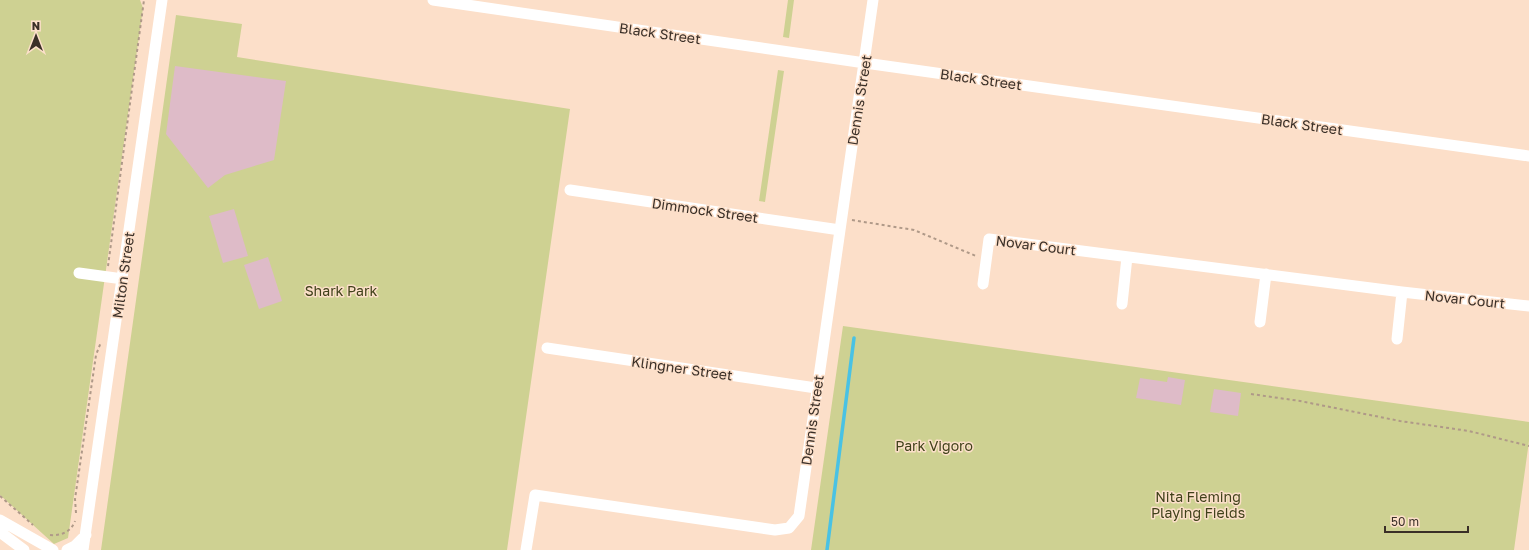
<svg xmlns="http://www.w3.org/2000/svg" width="1529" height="550" font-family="'Golos Text',sans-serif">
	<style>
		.green { fill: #ced192 }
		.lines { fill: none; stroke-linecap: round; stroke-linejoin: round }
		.stream { stroke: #49c2e4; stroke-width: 3.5 }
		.building { fill: #debbc8 }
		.path { stroke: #af9988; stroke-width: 2; stroke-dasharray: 3 3; stroke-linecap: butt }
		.minor { stroke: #fff; stroke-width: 11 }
		.labels { text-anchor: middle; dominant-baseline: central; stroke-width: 3; stroke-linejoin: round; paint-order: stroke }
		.street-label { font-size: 14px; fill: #3a2f27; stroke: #fcdfc9 }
		.park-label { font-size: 14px; fill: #40411a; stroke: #fcdfc9 }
	</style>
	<rect width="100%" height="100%" fill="#fcdfc9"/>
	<path class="green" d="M 0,0 L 140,0 L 143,8 L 68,538 L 54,544 L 0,495 Z
		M 788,0 L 794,0 L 789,38 L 783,37 Z
		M 176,15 L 242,24 L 237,57 L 570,109 L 507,550 L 101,550 Z
		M 778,70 L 784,71 L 765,202 L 759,201 Z
		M 843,326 L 1529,422 L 1529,441 L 1514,550 L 811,550 Z"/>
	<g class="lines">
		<path class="stream" d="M 827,550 L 854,338"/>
	</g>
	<path class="building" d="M 175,66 L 286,81 L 274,160 L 225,175 L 208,188 L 166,134 Z
		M 234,209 L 248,256 L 223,263 L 209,216 Z
		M 268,257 L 282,301 L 259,309 L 244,265 Z
		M 1168,377 L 1185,380 L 1181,405 L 1136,398 L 1140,378 L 1167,382 Z
		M 1214,389 L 1241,393 L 1238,416 L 1210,412 Z"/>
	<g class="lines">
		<path class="path" d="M 852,220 L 914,230 L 976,256
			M 108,266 L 144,0
			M 1251,394 L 1300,401 L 1400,421 L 1469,431 L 1529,446
			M 0,496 L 33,525
			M 76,513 L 75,499 L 96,355 L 101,342
			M 50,535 C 61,536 71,532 75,521"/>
		<path class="minor" d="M 433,0 L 865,63 L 1529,156
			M 570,190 L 840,230
			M 79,273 L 123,279
			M 983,284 L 989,239 L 1402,292 L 1529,306
			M 1122,304 L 1127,257
			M 1260,322 L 1266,274
			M 1397,339 L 1402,292
			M 547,348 L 816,388
			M 0,520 L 53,550
			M 0,532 L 24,550
			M 67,550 L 75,546 L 86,535
			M 83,550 L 162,0
			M 526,550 L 535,495 L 775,530 L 789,528 L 799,516 L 873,0"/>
	</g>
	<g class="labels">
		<g class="street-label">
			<text transform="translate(660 33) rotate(8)">Black Street</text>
			<text transform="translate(981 79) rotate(8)">Black Street</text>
			<text transform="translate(859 100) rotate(-81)">Dennis Street</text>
			<text transform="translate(1302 124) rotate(8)">Black Street</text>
			<text transform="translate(705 210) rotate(8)">Dimmock Street</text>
			<text transform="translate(1036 245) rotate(7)">Novar Court</text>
			<text transform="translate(123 275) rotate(-82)">Milton Street</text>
			<text transform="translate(1465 299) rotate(6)">Novar Court</text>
			<text transform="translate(682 368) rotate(8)">Klingner Street</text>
			<text transform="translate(812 420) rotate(-82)">Dennis Street</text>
		</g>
		<g class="park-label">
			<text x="341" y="290">Shark Park</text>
			<text x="934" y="445">Park Vigoro</text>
			<text x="1198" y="496">Nita Fleming<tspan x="1198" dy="16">Playing Fields</tspan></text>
		</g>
	</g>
	<g transform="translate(36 36)" stroke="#fcdfc9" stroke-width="3" paint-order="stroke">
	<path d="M0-3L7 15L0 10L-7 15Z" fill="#3a2f27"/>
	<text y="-6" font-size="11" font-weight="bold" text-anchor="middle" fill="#3a2f27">N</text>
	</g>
	<path d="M1385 526v6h83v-6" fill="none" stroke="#3a2f27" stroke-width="2"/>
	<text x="1391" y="526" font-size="12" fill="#3a2f27" stroke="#fcdfc9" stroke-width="3" paint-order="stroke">50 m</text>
</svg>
